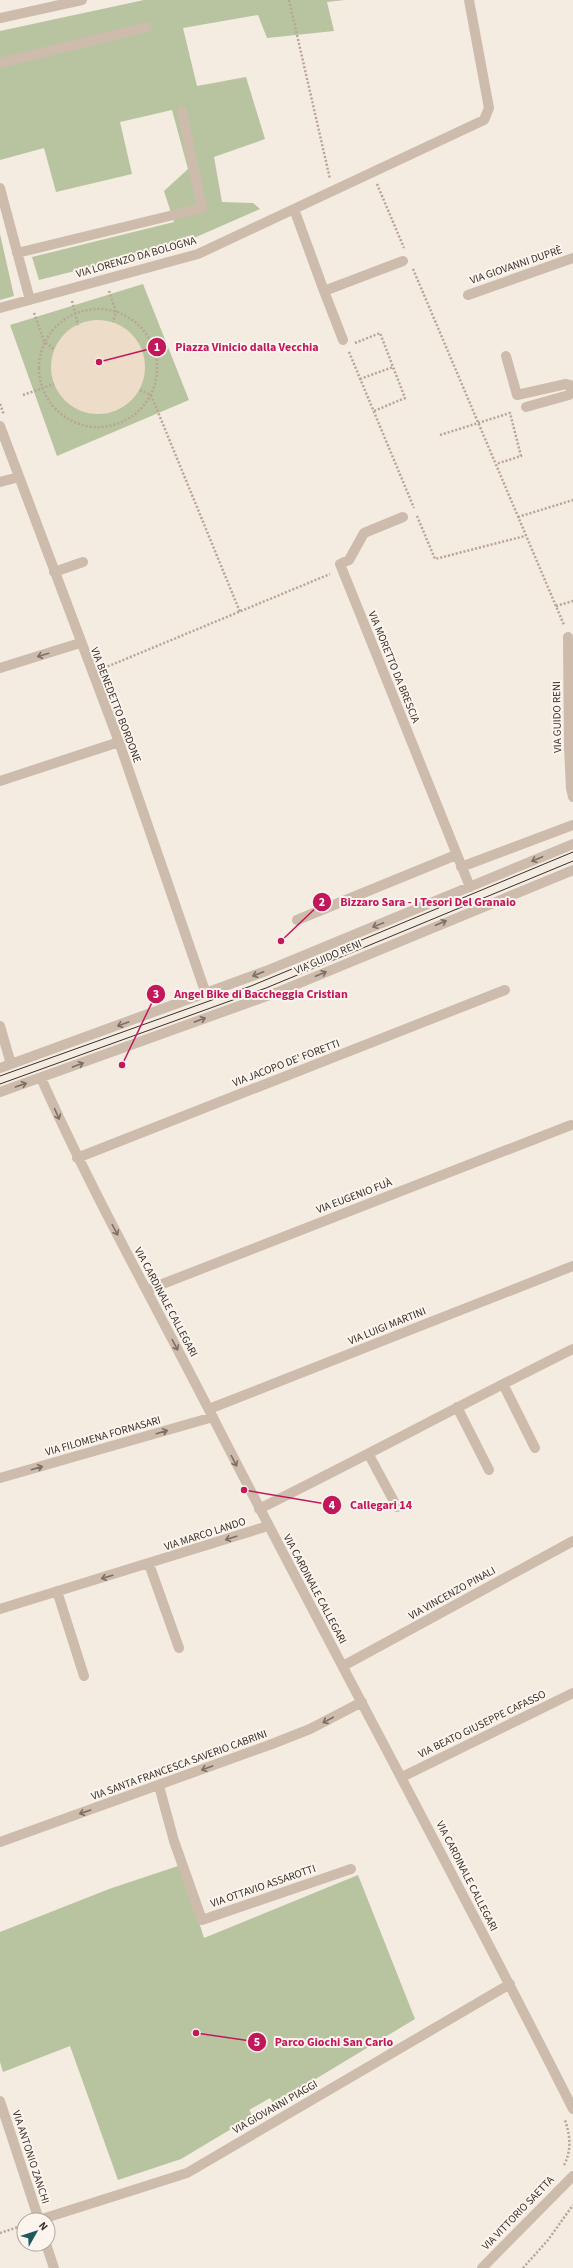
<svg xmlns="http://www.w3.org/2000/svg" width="573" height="2268" font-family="'Source Sans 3',sans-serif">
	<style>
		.green { fill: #b8c4a0 }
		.plaza { fill: #ecdcc8 }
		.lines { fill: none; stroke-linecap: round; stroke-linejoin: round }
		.path { stroke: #b9a596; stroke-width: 2.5; stroke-dasharray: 2 2; stroke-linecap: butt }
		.minor { stroke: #cdbbac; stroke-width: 10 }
		.tram { stroke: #3b302b; stroke-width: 1 }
		.oneway { stroke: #7d6f65 }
		.labels { text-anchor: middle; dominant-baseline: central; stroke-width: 4; stroke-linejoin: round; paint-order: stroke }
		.street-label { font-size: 11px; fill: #3b302b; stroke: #fbf5ee }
		.leader { fill: none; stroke: #c2185b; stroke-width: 1.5 }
		.callout-dot { fill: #c2185b; stroke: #fbf5ee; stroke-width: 1.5 }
		.mark-label { font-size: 12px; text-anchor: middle; font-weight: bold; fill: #fff }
		.callout-label { font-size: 12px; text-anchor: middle; font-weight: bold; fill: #c2185b; stroke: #fbf5ee; stroke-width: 4; stroke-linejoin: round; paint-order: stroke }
	</style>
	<rect width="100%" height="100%" fill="#f4ebe1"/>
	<path class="green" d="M 144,0 L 345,0 L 327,2 L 334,31 L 267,38 L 258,15 L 183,28 L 197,86 L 246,77 L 265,139 L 214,157 L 222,202 L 253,203 L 260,209 L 178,245 L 39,280 L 32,257 L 174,222 L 164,191 L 188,169 L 172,110 L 120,122 L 132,174 L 56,192 L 44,148 L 0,160 L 0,31 Z
		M 0,234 L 14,296 L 0,300 Z
		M 143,284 L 189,400 L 57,456 L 10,325 Z
		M 181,1865 L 204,1938 L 358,1875 L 415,2019 L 274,2104 L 270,2098 L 249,2110 L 253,2116 L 181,2159 L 118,2180 L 70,2046 L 3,2072 L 0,2062 L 0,1932 L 109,1889 Z"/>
	<path class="plaza" d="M51 367a47 47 0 1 1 94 0a47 47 0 1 1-94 0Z"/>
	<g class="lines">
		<path class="path" d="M 289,0 L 330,179
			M 377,184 L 404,248
			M 413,269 L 564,625
			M 109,291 L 116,312 L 113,322
			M 72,301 L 78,325
			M39 368a59 59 0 1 1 118 0a59 59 0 1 1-118 0Z
			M 34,313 L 44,341 L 54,349
			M 355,343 L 380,333 L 405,398 L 374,411
			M 143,351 L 153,346
			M 349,352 L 414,508
			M 360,379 L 393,367
			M 140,390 L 151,395 L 240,612
			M 23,395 L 54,384
			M 0,404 L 4,415
			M 440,435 L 510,413 L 521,456 L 496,464
			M 417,516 L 435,559 L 525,536
			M 518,517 L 573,500
			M 556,606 L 573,601
			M 104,668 L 330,574
			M 564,2165 C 572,2150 570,2135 565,2120
			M 0,2233 L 24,2225
			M 523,2268 L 548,2240 L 573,2205"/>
		<path class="minor" d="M 0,18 L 82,0
			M 0,63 L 147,27
			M 0,188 L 30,300
			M 294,209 L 324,291 L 403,261
			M 17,253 L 202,208 L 182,112
			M 324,291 L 343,340
			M 468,295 L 573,258
			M 0,308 L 198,254 L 484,120 L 489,108 L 469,0
			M 506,356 L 517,395 L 566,384 L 573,386
			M 526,407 L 569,395 L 573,386
			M 0,426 L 119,742 L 206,994
			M 0,482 L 19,477
			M 403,517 L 364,533 L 349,560 L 340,564 L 470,887
			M 54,572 L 83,562
			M 568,637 L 569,747 L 571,788 L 573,797
			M 0,668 L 80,643
			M 0,781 L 119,742
			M 461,867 L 573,825
			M 297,920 L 456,855
			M 0,1026 L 11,1064
			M 0,1068 L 266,971 L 573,844
			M 41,1078 C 91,1190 151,1297 207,1406 C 327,1641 454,1873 573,2109
			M 0,1092 L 278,992 L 573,870
			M 77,1158 L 505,990
			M 147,1290 L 571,1125
			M 503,1384 L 535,1448
			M 457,1407 L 489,1470
			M 209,1409 L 573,1266
			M 369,1455 L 397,1507
			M 0,1478 L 213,1417
			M 259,1509 C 364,1457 468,1401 573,1349
			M 149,1564 L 179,1648
			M 57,1591 L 84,1676
			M 0,1609 L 268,1526
			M 343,1666 L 573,1541
			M 402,1777 L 573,1693
			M 159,1786 L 174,1841 L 202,1920 L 351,1869
			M 0,1842 L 272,1744 L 310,1729 L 362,1702
			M 0,2101 L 39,2220
			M 39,2220 L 187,2173 L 510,1984
			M 46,2244 L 54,2268
			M 482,2268 L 573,2176"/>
		<path class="tram" d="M 0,1076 L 251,986 L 573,852
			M 0,1084 L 266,988 L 573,861"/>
	</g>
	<defs><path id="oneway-shaft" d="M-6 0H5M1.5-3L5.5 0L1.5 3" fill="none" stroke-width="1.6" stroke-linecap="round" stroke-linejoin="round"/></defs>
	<g class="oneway">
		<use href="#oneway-shaft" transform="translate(43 655) rotate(163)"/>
		<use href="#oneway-shaft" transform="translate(537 859) rotate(157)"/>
		<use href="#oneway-shaft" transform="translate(441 923) rotate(-23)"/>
		<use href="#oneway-shaft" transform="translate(378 925) rotate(158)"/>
		<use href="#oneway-shaft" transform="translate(258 974) rotate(159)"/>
		<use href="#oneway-shaft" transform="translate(321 974) rotate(-23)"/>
		<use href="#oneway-shaft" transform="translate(200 1020) rotate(-20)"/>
		<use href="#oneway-shaft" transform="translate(123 1024) rotate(160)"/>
		<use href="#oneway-shaft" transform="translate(78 1065) rotate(-20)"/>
		<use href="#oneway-shaft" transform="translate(21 1085) rotate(-19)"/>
		<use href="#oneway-shaft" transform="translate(57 1114) rotate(66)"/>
		<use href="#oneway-shaft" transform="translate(115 1230) rotate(62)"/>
		<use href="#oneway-shaft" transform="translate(175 1345) rotate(62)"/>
		<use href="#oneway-shaft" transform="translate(162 1432) rotate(-16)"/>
		<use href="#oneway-shaft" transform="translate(234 1461) rotate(63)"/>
		<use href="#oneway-shaft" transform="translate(37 1468) rotate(-16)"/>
		<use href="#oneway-shaft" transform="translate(231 1538) rotate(162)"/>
		<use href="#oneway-shaft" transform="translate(107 1577) rotate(164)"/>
		<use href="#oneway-shaft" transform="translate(328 1720) rotate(152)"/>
		<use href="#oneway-shaft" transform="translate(207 1768) rotate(160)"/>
		<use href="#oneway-shaft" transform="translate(85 1812) rotate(161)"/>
	</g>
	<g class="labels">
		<g class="street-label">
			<text transform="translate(136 257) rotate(-16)">VIA LORENZO DA BOLOGNA</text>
			<text transform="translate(516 265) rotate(-19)">VIA GIOVANNI DUPRÈ</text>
			<text transform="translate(394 667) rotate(68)">VIA MORETTO DA BRESCIA</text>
			<text transform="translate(116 705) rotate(69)">VIA BENEDETTO BORDONE</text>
			<text transform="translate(557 717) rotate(-91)">VIA GUIDO RENI</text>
			<text transform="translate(328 957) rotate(-23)">VIA GUIDO RENI</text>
			<text transform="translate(286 1063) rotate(-21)">VIA JACOPO DE' FORETTI</text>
			<text transform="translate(354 1196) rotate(-21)">VIA EUGENIO FUÀ</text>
			<text transform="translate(166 1302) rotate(62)">VIA CARDINALE CALLEGARI</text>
			<text transform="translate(387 1326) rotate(-22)">VIA LUIGI MARTINI</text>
			<text transform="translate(103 1436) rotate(-16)">VIA FILOMENA FORNASARI</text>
			<text transform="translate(205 1534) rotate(-18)">VIA MARCO LANDO</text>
			<text transform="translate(315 1589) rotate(62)">VIA CARDINALE CALLEGARI</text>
			<text transform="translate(452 1593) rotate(-29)">VIA VINCENZO PINALI</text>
			<text transform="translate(482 1724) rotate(-26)">VIA BEATO GIUSEPPE CAFASSO</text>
			<text transform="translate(179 1765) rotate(-20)">VIA SANTA FRANCESCA SAVERIO CABRINI</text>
			<text transform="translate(467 1876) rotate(63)">VIA CARDINALE CALLEGARI</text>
			<text transform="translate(263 1886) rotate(-19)">VIA OTTAVIO ASSAROTTI</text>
			<text transform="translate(275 2107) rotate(-30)">VIA GIOVANNI PIAGGI</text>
			<text transform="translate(31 2157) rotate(72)">VIA ANTONIO ZANCHI</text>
			<text transform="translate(518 2213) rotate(-46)">VIA VITTORIO SAETTA</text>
		</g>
	</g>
	<path class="leader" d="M99 362L157 347M281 941L322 902M122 1065L156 994M244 1490L332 1505M196 2033L257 2042"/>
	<g class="callout-dot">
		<circle cx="99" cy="362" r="4"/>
		<circle cx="281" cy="941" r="4"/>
		<circle cx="122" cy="1065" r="4"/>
		<circle cx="244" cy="1490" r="4"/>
		<circle cx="196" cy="2033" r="4"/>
		<circle cx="157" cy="347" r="10"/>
		<circle cx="322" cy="902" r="10"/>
		<circle cx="156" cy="994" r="10"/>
		<circle cx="332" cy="1505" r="10"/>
		<circle cx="257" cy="2042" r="10"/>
	</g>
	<g class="mark-label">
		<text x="157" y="351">1</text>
		<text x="322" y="906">2</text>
		<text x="156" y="998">3</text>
		<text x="332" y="1509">4</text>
		<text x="257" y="2046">5</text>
	</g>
	<g class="callout-label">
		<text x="247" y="351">Piazza Vinicio dalla Vecchia</text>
		<text x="428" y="906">Bizzaro Sara - I Tesori Del Granaio</text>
		<text x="261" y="998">Angel Bike di Baccheggia Cristian</text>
		<text x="381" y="1509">Callegari 14</text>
		<text x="334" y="2046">Parco Giochi San Carlo</text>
	</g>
	<g transform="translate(36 2232) rotate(51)"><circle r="19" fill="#fbf5ee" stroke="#aea6a0"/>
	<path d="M0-3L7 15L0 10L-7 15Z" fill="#1f5a5e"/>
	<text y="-6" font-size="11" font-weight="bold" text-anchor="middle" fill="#3b302b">N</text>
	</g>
</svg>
